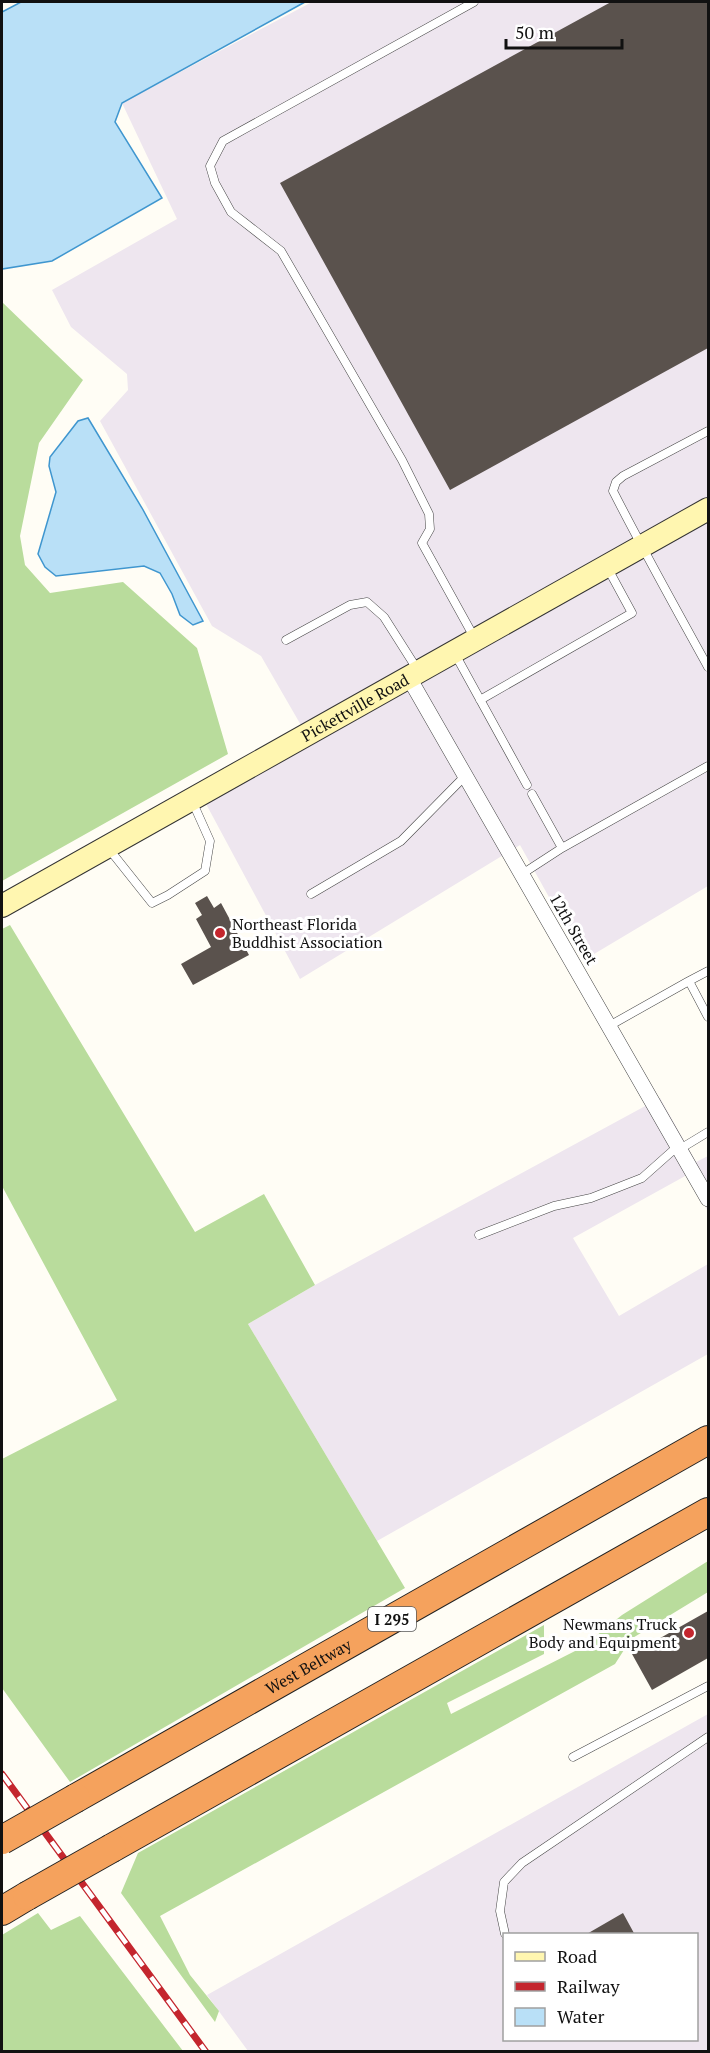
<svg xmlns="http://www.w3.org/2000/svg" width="710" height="2053" font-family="'PT Serif',serif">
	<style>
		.industrial { fill: #eee6ef; fill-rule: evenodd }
		.forest { fill: #b9dc9c }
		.water { fill: #b9e0f7; stroke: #3f96cf; stroke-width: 1.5 }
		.building { fill: #5a524d }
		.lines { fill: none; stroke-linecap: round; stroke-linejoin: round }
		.lane-casing { stroke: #444; stroke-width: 9 }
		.street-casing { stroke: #444; stroke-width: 16 }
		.secondary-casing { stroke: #333; stroke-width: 24 }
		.highway-casing { stroke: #222; stroke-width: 30 }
		.lane { stroke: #fff; stroke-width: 8 }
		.street { stroke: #fff; stroke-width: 15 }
		.secondary { stroke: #fff6b0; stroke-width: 22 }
		.highway { stroke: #f5a25d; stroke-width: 28 }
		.rail-casing { stroke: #c4262e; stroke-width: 7 }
		.rail { stroke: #fff; stroke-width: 4.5; stroke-dasharray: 14; stroke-linecap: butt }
		.highway-bridge-casing { stroke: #222; stroke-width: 30; stroke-linecap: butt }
		.highway-bridge { stroke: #f5a25d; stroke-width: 28 }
		.poi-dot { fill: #c4262e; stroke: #fff; stroke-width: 2 }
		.labels { text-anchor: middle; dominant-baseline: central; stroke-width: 6; stroke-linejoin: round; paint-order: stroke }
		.shield { fill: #fff; stroke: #585858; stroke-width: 1.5 }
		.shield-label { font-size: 15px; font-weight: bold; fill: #111 }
		.street-label { font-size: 16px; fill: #111; stroke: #fff }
		.poi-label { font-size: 16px; fill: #111; stroke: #fff; text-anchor: start }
	</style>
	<rect width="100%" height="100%" fill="#fffdf5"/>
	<path class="industrial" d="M 312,2 L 708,2 L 708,500 L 302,727 L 261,656 L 212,626 L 100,421 L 128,390 L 127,374 L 71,327 L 52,290 L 177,219 L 122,103 Z
		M 708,520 L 708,886 L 584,960 L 520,845 L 300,979 L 205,802 Z
		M 660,1098 L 696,1162 L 708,1156 L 708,1211 L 687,1175 L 573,1238 L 619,1316 L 708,1264 L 708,1354 L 377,1541 L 248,1324 L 315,1285 Z
		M 708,1714 L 708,2051 L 248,2051 L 207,1995 ZM 504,1934 L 696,1934 L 696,2040 L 504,2040 Z"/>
	<path class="forest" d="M 2,302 L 83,380 L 39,443 L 20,536 L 25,565 L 50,593 L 123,582 L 197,648 L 228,754 L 2,881 Z
		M 10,925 L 195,1232 L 264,1194 L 315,1285 L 248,1324 L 405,1588 L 70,1782 L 2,1688 L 2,1459 L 117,1400 L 2,1186 L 2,929 Z
		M 708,1561 L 708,1592 L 631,1639 L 615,1664 L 160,1916 L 190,1975 L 219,2011 L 215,2022 L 121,1893 L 138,1853 L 544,1625 L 544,1654 L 447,1703 L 451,1714 L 581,1648 L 622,1615 Z
		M 38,1913 L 51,1930 L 80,1916 L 183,2051 L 2,2051 L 2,1935 Z"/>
	<path class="water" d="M 21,2 L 305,2 L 122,103 L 115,122 L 162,198 L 52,261 L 2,269 L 2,12 Z
		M 88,418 L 142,508 L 203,621 L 193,625 L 180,615 L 172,594 L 160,573 L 144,566 L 56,576 L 45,567 L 38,554 L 56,492 L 49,466 L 50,457 L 78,421 Z"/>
	<path class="building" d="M 611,2 L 708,2 L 708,348 L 450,490 L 280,183 Z
		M 207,896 L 214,908 L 221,903 L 249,955 L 193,985 L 181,964 L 211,947 L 196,919 L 202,915 L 195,903 Z
		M 708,1611 L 708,1658 L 652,1690 L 632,1654 Z
		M 623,1913 L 635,1935 L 585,1935 Z"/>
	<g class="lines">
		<g class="lane-casing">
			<path id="lane" d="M 474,2 L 223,141 L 210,166 L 215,183 L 231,212 L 281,251 L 402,460 L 429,514 L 430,529 L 422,543 L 474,637
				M 708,431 L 623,476 L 616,482 L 613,491 C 643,550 676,609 708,667
				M 286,640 L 350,605 L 367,602 L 384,617 L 417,669
				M 455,654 L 527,785
				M 480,700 L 632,613 L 607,567
				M 532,794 L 562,848
				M 109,849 L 152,903 L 168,895 L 205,871 L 210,841 L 193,803
				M 522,874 L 562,848 L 708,766
				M 311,894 L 401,841 L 466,775
				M 689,981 L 708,971
				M 609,1026 L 689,981 L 708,1017
				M 680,1149 L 708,1132
				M 479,1235 L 554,1206 L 591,1198 L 642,1178 L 678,1146
				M 573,1757 L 708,1686
				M 505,1934 L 500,1911 L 504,1882 L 522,1863 L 708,1737"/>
		</g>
		<g class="street-casing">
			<path id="street" d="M 408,676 L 708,1199"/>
		</g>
		<g class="secondary-casing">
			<g id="secondary">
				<path id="s1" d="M 2,906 L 708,509"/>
			</g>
		</g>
		<g class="highway-casing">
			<g id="highway">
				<path id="s2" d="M 76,1798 L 708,1440"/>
				<path d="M 112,1848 L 708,1512"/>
				<path d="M 2,1911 L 27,1896"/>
			</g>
		</g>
		<use href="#lane" class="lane"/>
		<use href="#street" class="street"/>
		<use href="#secondary" class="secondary"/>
		<use href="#highway" class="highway"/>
		<g class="rail-casing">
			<path id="rail" d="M 2,1774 L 206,2052"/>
		</g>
		<use href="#rail" class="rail"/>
		<g class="highway-bridge-casing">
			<path id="highway-bridge" d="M 2,1840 L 76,1798
				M 27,1896 L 112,1848"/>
		</g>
		<use href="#highway-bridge" class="highway-bridge"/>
	</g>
	<g class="poi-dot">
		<circle cx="220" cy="933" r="6"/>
		<circle cx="689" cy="1633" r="6"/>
	</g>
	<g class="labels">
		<rect class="shield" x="368" y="1607" width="48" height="24" rx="4.5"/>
		<g class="shield-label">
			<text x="392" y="1619">I 295</text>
		</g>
		<g class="street-label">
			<text stroke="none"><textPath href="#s1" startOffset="405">Pickettville Road</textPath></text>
			<text transform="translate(574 929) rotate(60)">12th Street</text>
			<text stroke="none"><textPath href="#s2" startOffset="267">West Beltway</textPath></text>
		</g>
		<g class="poi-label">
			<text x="232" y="924">Northeast Florida<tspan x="232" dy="18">Buddhist Association</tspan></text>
			<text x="677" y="1624" text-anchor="end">Newmans Truck<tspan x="677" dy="18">Body and Equipment</tspan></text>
		</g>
	</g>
	<rect width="710" height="2053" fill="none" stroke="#111111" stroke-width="6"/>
	<rect x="503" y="1933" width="195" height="108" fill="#ffffff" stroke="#a0a0a0" stroke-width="1.5"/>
	<rect x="515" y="1952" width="30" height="9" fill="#fff6b0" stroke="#a0a0a0" stroke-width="1.5"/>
	<text x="557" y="1963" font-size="18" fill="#111111">Road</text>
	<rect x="515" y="1982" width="30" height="9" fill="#c4262e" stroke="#a0a0a0" stroke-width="1.5"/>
	<text x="557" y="1993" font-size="18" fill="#111111">Railway</text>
	<rect x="515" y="2008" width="30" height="18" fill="#b9e0f7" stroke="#a0a0a0" stroke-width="1.5"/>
	<text x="557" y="2023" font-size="18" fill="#111111">Water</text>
	<path d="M506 39v9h116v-9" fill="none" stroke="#111111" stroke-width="3"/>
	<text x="515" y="39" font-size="18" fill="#111111" stroke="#ffffff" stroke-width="4.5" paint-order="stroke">50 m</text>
</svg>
